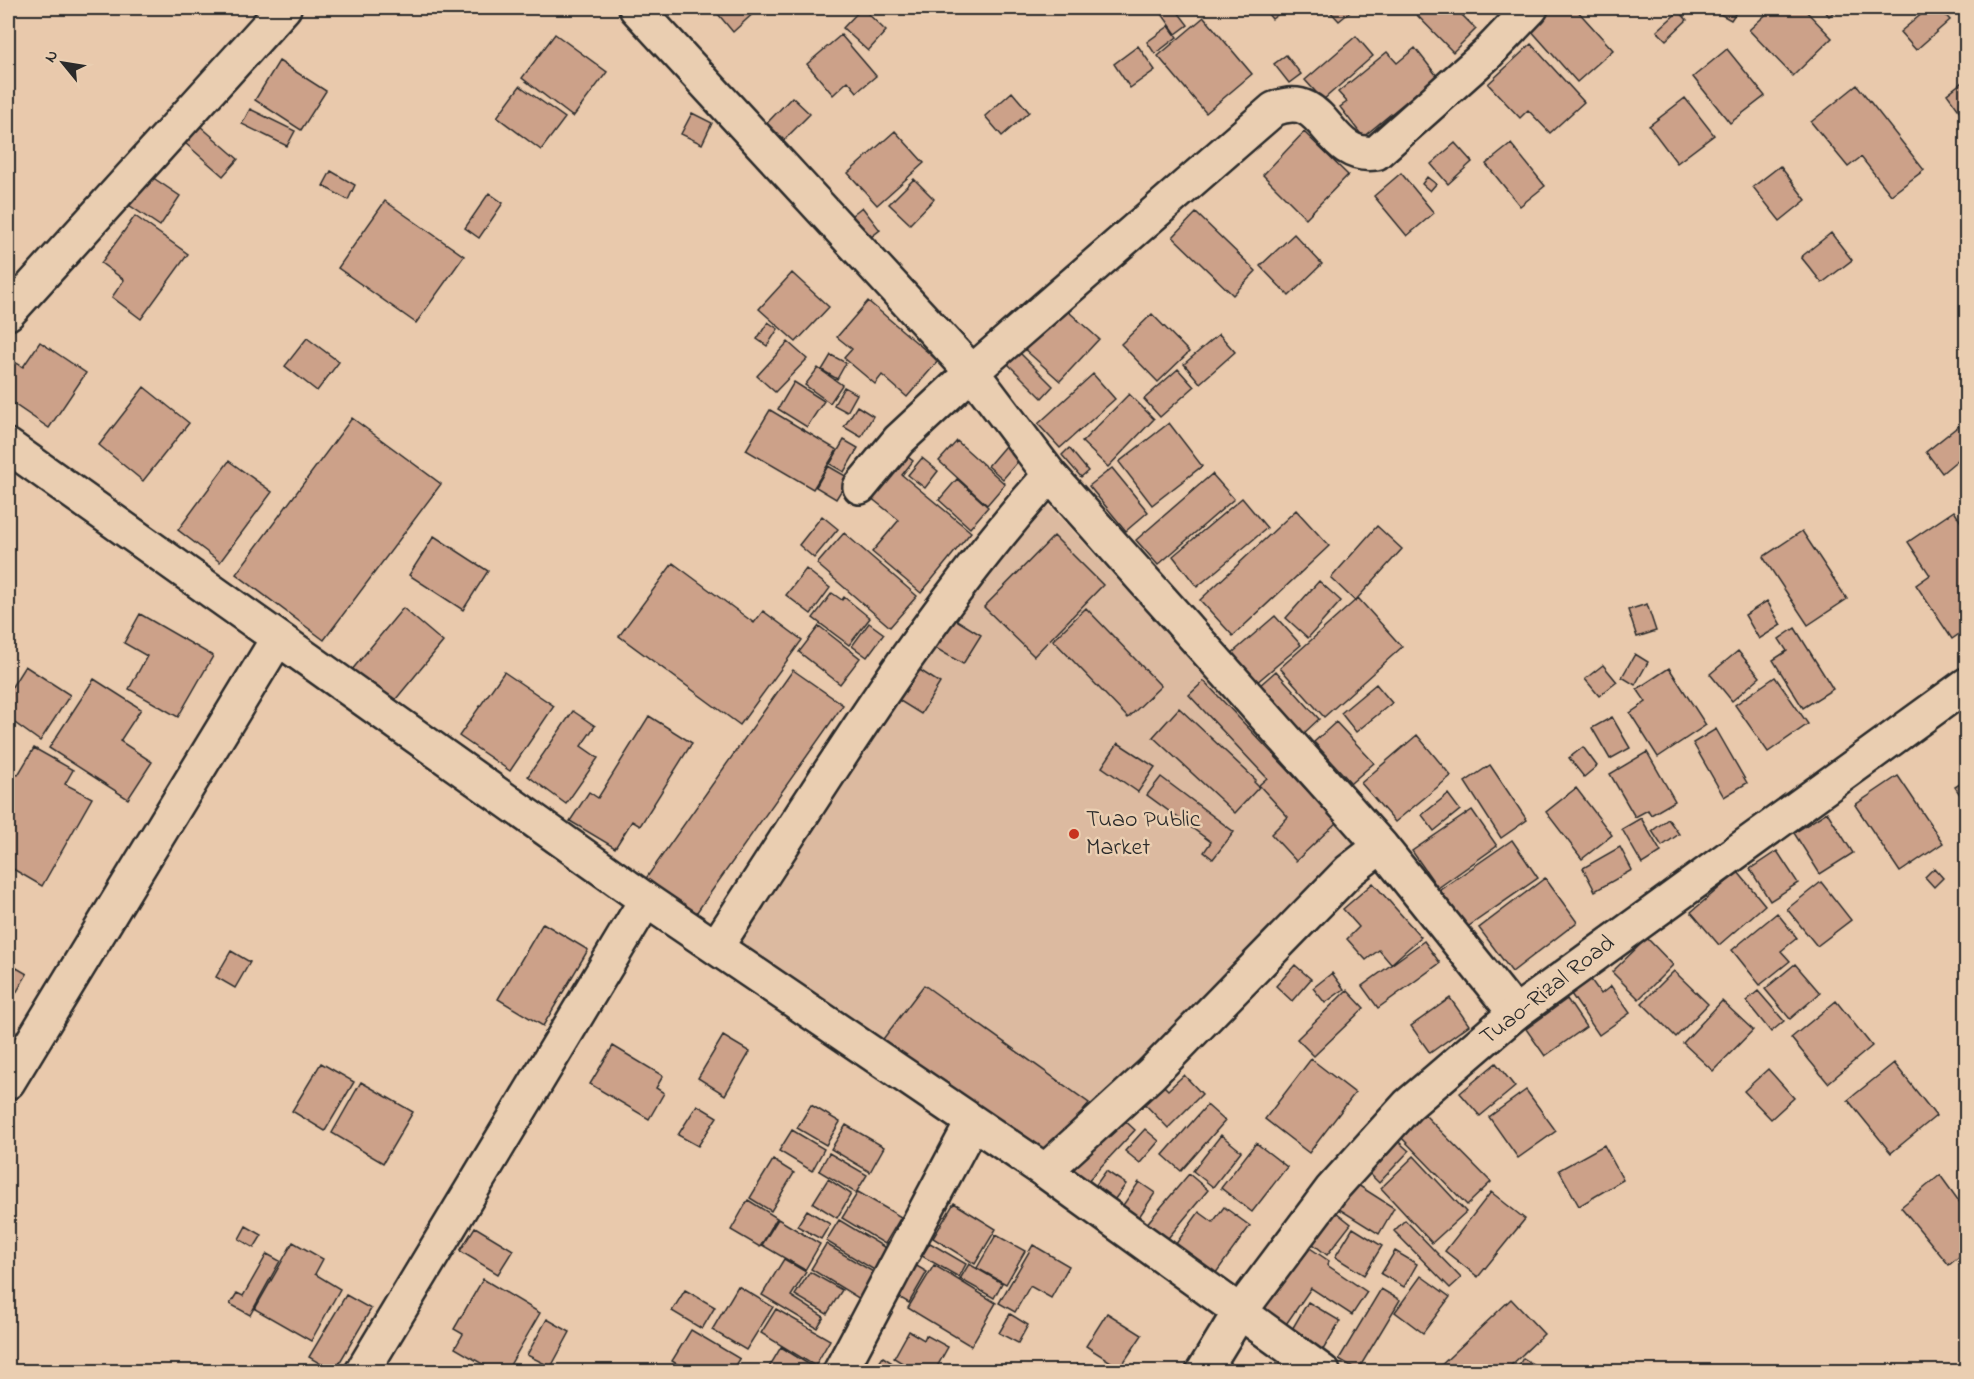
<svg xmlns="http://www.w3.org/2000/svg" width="1974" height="1379" font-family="'Indie Flower',sans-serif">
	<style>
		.built { fill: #dcbaa0 }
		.building { fill: #cca189; stroke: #2b2b2b; stroke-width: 1.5 }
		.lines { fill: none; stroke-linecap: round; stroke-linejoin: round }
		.minor-casing { stroke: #2b2b2b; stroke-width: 38 }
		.secondary-casing { stroke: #2b2b2b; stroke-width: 38 }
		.minor { stroke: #eaceb1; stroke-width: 33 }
		.secondary { stroke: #eaceb1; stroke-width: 33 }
		.poi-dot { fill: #c8321e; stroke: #eaceb1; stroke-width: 2 }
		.labels { text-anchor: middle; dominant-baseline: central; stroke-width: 5; stroke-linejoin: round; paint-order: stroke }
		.poi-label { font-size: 24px; fill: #2b2b2b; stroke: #eaceb1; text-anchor: start }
		.street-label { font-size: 24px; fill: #2b2b2b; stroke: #eaceb1 }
	</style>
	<rect width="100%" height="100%" fill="#e9c9ac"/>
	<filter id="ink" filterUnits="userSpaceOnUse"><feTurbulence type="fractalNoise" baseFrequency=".0167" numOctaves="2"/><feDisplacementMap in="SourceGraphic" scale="12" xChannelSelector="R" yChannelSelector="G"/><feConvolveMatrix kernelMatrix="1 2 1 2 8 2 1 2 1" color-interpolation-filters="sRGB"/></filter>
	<g filter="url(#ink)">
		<path class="built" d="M 1045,501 L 1340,822 L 1358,846 L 1037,1184 L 717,965 L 941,608 Z"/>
		<path class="building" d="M 713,8 L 759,8 L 733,32 Z
			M 862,8 L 886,31 L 868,51 L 843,28 Z
			M 1170,8 L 1175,8 L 1188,25 L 1176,34 L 1162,14 Z
			M 1263,8 L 1286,8 L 1272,19 Z
			M 1327,8 L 1346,8 L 1350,12 L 1339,21 Z
			M 1410,8 L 1463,8 L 1459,12 L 1476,29 L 1453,52 Z
			M 1551,8 L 1575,8 L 1613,50 L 1577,82 L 1529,28 Z
			M 1721,8 L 1739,8 L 1731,20 L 1718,13 Z
			M 1773,8 L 1803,8 L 1832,38 L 1793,76 L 1749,30 Z
			M 1822,8 L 1839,8 L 1829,16 Z
			M 1929,8 L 1939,8 L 1950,20 L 1916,50 L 1900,32 Z
			M 1679,11 L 1687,20 L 1666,40 L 1657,31 Z
			M 1204,17 L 1252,74 L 1206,113 L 1158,56 Z
			M 1169,26 L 1177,37 L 1155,54 L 1147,42 Z
			M 555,34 L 607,72 L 573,117 L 522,78 Z
			M 841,35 L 876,76 L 857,92 L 848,81 L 833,95 L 807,64 Z
			M 1356,36 L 1373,56 L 1323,100 L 1305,80 Z
			M 1531,44 L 1584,102 L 1550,133 L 1528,110 L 1520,118 L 1488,84 Z
			M 1138,46 L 1155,70 L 1130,88 L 1114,64 Z
			M 1415,48 L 1437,76 L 1363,137 L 1340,107 L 1347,102 L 1338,92 L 1387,52 L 1397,63 Z
			M 1727,49 L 1765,96 L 1730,123 L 1693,77 Z
			M 1286,55 L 1301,74 L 1289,83 L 1274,64 Z
			M 279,61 L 326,91 L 301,130 L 255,100 Z
			M 1966,79 L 1966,120 L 1947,94 Z
			M 1857,85 L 1924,170 L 1891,195 L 1861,157 L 1848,167 L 1811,122 Z
			M 520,86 L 565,118 L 541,150 L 497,117 Z
			M 1012,92 L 1029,112 L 1002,136 L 985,116 Z
			M 792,97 L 810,114 L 784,140 L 767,123 Z
			M 1685,98 L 1714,135 L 1677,163 L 1649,126 Z
			M 250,109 L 295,131 L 287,146 L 242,124 Z
			M 692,113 L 712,123 L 702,144 L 681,134 Z
			M 200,126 L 238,159 L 223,176 L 185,143 Z
			M 895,131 L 924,163 L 877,205 L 848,173 Z
			M 1304,132 L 1348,175 L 1306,218 L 1263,175 Z
			M 1455,143 L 1472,162 L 1448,184 L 1431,164 Z
			M 1511,144 L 1545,186 L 1520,206 L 1486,164 Z
			M 1780,166 L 1806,200 L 1780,221 L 1753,187 Z
			M 143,171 L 180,196 L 160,226 L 123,201 Z
			M 331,171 L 355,185 L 348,200 L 323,186 Z
			M 1401,173 L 1434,213 L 1407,236 L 1374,196 Z
			M 1427,177 L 1436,184 L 1430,191 L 1422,184 Z
			M 914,179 L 934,199 L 910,224 L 889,204 Z
			M 489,193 L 503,203 L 479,238 L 465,228 Z
			M 385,201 L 464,256 L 416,323 L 338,268 Z
			M 862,207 L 880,230 L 871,237 L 852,215 Z
			M 1196,213 L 1256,271 L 1233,295 L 1173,237 Z
			M 135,216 L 188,254 L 141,319 L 112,297 L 124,280 L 101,263 Z
			M 1831,233 L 1852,260 L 1822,283 L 1801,257 Z
			M 1294,234 L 1322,264 L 1289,296 L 1260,266 Z
			M 792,273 L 829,307 L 796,342 L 759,309 Z
			M 868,301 L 938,361 L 907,397 L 882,375 L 875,384 L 844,358 L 852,349 L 837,337 Z
			M 1060,304 L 1099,339 L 1060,381 L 1022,347 Z
			M 1152,314 L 1189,352 L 1158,382 L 1121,344 Z
			M 768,322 L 778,329 L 767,346 L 757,339 Z
			M 1219,334 L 1235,352 L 1200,383 L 1184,364 Z
			M 307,338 L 339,362 L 317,391 L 285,366 Z
			M 40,342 L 86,373 L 49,428 L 8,400 L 8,358 L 23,367 Z
			M 788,342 L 807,359 L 775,392 L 757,376 Z
			M 1015,348 L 1053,386 L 1042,398 L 1004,360 Z
			M 831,355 L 846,363 L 837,379 L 822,370 Z
			M 818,368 L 842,385 L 830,403 L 805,385 Z
			M 1178,369 L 1194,387 L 1160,417 L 1144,399 Z
			M 1093,374 L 1115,399 L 1060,448 L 1038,424 Z
			M 794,382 L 824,401 L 807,427 L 778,409 Z
			M 144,387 L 189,423 L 143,481 L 99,445 Z
			M 844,387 L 857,394 L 847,412 L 834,405 Z
			M 1129,394 L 1154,419 L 1108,467 L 1082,442 Z
			M 857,406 L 873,416 L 861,437 L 844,427 Z
			M 770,410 L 837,450 L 813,489 L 746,450 Z
			M 352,418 L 441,484 L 324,640 L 236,574 Z
			M 1966,420 L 1966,453 L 1942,473 L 1926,452 Z
			M 1169,423 L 1202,466 L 1152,505 L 1119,462 Z
			M 844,440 L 858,448 L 844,472 L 830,464 Z
			M 957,441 L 1005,484 L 987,505 L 939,461 Z
			M 1005,446 L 1020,459 L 1003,479 L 988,466 Z
			M 896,448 L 913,461 L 902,475 L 971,532 L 921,593 L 872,552 L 899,520 L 861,490 Z
			M 1069,448 L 1088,471 L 1081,477 L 1062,455 Z
			M 922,458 L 938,471 L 925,488 L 908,475 Z
			M 1966,460 L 1966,476 L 1959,465 Z
			M 229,461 L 272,492 L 220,562 L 178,530 Z
			M 828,466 L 849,478 L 836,499 L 816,487 Z
			M 1112,468 L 1148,512 L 1126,531 L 1089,486 Z
			M 1212,474 L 1234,499 L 1158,565 L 1136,540 Z
			M 957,479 L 988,507 L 970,528 L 939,500 Z
			M 1242,498 L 1267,528 L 1197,587 L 1173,556 Z
			M 1296,510 L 1329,546 L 1233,636 L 1200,600 Z
			M 1954,511 L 1966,530 L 1966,629 L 1952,639 L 1916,585 L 1930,575 L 1908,542 Z
			M 822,516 L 838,529 L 814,558 L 799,545 Z
			M 1377,526 L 1402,549 L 1355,601 L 1331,578 Z
			M 1802,531 L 1847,599 L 1808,625 L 1763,557 Z
			M 844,533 L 917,596 L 890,627 L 817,564 Z
			M 434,536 L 488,571 L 463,610 L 409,575 Z
			M 1054,536 L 1103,585 L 1034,656 L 984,607 Z
			M 673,563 L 754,623 L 763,611 L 802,640 L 740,725 L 619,636 Z
			M 806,569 L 830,588 L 811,614 L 786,595 Z
			M 1319,581 L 1341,601 L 1308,638 L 1286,618 Z
			M 832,593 L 842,600 L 844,597 L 870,618 L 849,645 L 813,618 Z
			M 1358,598 L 1402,647 L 1324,717 L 1280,668 Z
			M 1767,601 L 1781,625 L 1759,639 L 1745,615 Z
			M 1647,604 L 1656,631 L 1637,637 L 1628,610 Z
			M 403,608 L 443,642 L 391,705 L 351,671 Z
			M 1086,608 L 1161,686 L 1128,718 L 1053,640 Z
			M 140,614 L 213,656 L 178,717 L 129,689 L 147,656 L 124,643 Z
			M 950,616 L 981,635 L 963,664 L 932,646 Z
			M 1275,616 L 1301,645 L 1256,683 L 1231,654 Z
			M 869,623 L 884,634 L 867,657 L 852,646 Z
			M 819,626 L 860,658 L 840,684 L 799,652 Z
			M 1795,628 L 1833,689 L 1803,708 L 1773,660 L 1787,651 L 1779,639 Z
			M 1738,651 L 1760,677 L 1732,701 L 1710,674 Z
			M 1635,654 L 1648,662 L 1635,685 L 1622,677 Z
			M 912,665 L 940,683 L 921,714 L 892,696 Z
			M 1603,665 L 1617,682 L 1599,696 L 1585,679 Z
			M 25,666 L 70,695 L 40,741 L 8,718 L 8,693 Z
			M 1669,668 L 1706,725 L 1658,757 L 1630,713 L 1646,702 L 1637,689 Z
			M 793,670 L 843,705 L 692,919 L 642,884 Z
			M 1276,671 L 1319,719 L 1303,734 L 1259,686 Z
			M 504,672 L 554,706 L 510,771 L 459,736 Z
			M 1775,677 L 1808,724 L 1768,752 L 1735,705 Z
			M 94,679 L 141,709 L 120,741 L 152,762 L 128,799 L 49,748 Z
			M 1204,681 L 1337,822 L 1296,861 L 1271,834 L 1288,817 L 1259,785 L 1267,778 L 1189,695 Z
			M 1376,684 L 1392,703 L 1356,732 L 1341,713 Z
			M 1179,708 L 1256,780 L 1254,782 L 1259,787 L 1235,813 L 1153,737 Z
			M 573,711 L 595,726 L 581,746 L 598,758 L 566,804 L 528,776 Z
			M 649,716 L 692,743 L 640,826 L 632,821 L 615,848 L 570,821 L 589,792 L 598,798 Z
			M 1612,717 L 1630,748 L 1610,759 L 1592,728 Z
			M 1336,722 L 1374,763 L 1351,783 L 1314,742 Z
			M 1716,729 L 1747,783 L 1724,797 L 1693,743 Z
			M 1417,735 L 1451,776 L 1395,822 L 1361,783 Z
			M 1118,743 L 1155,767 L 1138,792 L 1102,767 Z
			M 1583,747 L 1597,766 L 1584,777 L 1569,758 Z
			M 34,748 L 73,770 L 65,784 L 92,798 L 42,886 L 8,866 L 8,769 L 18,775 Z
			M 1647,752 L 1675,801 L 1651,815 L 1648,810 L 1635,817 L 1610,774 Z
			M 1490,765 L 1527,820 L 1501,838 L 1465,782 Z
			M 1898,776 L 1943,843 L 1900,872 L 1855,805 Z
			M 1161,777 L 1234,832 L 1213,859 L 1204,852 L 1211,842 L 1147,795 Z
			M 1966,780 L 1966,804 L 1955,787 Z
			M 1576,788 L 1612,835 L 1582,859 L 1546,812 Z
			M 1448,794 L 1460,810 L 1434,831 L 1422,815 Z
			M 1472,810 L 1497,846 L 1438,888 L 1412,851 Z
			M 1827,812 L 1853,853 L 1820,874 L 1794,833 Z
			M 1641,818 L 1661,852 L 1642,864 L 1622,829 Z
			M 1668,819 L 1679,834 L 1662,846 L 1652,831 Z
			M 1512,840 L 1538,878 L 1466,928 L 1440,890 Z
			M 1620,847 L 1632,870 L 1595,891 L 1583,868 Z
			M 1777,851 L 1798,883 L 1770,901 L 1750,869 Z
			M 1934,868 L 1943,878 L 1934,887 L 1925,877 Z
			M 1738,872 L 1765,905 L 1719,945 L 1691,912 Z
			M 1545,878 L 1577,922 L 1512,972 L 1479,928 Z
			M 1821,882 L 1851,920 L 1817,946 L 1787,909 Z
			M 1373,883 L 1421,937 L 1391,964 L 1379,950 L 1366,960 L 1347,939 L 1359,927 L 1343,909 Z
			M 1777,913 L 1797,938 L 1781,951 L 1790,961 L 1760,985 L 1732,950 Z
			M 543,923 L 588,950 L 543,1026 L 498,999 Z
			M 1647,938 L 1673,965 L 1639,999 L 1612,972 Z
			M 1424,941 L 1440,963 L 1378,1008 L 1362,986 Z
			M 231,951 L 250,962 L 235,988 L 216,977 Z
			M 8,963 L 27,974 L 8,1007 Z
			M 1795,964 L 1820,993 L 1790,1019 L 1765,989 Z
			M 1295,965 L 1311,979 L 1292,1001 L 1276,986 Z
			M 1674,971 L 1708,1004 L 1676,1037 L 1642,1003 Z
			M 1332,973 L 1344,989 L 1325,1003 L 1313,988 Z
			M 1589,977 L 1601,994 L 1611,986 L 1630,1013 L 1599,1035 L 1569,991 Z
			M 924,985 L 1089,1103 L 1046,1164 L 877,1047 Z
			M 1347,990 L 1364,1008 L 1314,1056 L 1297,1039 Z
			M 1758,991 L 1784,1021 L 1771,1032 L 1746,1001 Z
			M 1450,998 L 1469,1025 L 1430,1053 L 1411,1026 Z
			M 1567,999 L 1586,1027 L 1545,1056 L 1526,1029 Z
			M 1722,1001 L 1753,1030 L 1713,1071 L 1683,1043 Z
			M 1836,1001 L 1872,1046 L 1828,1083 L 1791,1038 Z
			M 723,1036 L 750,1052 L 725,1095 L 698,1078 Z
			M 613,1046 L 663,1076 L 656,1088 L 664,1093 L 649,1119 L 590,1084 Z
			M 1311,1059 L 1355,1093 L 1309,1153 L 1265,1119 Z
			M 321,1063 L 354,1082 L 325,1131 L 292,1111 Z
			M 1496,1063 L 1515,1087 L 1480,1116 L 1460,1093 Z
			M 1894,1063 L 1936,1116 L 1891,1153 L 1848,1100 Z
			M 1768,1069 L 1794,1098 L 1771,1119 L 1744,1091 Z
			M 1184,1075 L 1202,1094 L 1168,1128 L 1138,1097 L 1157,1079 L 1168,1090 Z
			M 361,1082 L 413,1112 L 383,1163 L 332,1133 Z
			M 1526,1090 L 1556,1131 L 1518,1158 L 1489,1117 Z
			M 697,1105 L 717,1117 L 698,1146 L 678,1135 Z
			M 811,1105 L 840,1122 L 826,1145 L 797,1128 Z
			M 1207,1105 L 1225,1121 L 1181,1171 L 1163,1155 Z
			M 1423,1113 L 1491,1182 L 1467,1205 L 1400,1136 Z
			M 1119,1115 L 1135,1130 L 1082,1187 L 1065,1172 Z
			M 846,1125 L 884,1147 L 870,1172 L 831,1149 Z
			M 1145,1129 L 1159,1141 L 1140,1163 L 1125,1151 Z
			M 792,1130 L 824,1149 L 812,1171 L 779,1151 Z
			M 1221,1135 L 1241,1151 L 1213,1187 L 1193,1171 Z
			M 1392,1136 L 1409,1151 L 1379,1183 L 1362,1166 Z
			M 1256,1143 L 1287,1167 L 1252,1212 L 1221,1188 Z
			M 1604,1145 L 1623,1180 L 1579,1206 L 1559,1170 Z
			M 829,1153 L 867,1175 L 856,1193 L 819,1171 Z
			M 1414,1156 L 1466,1212 L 1432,1243 L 1381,1188 Z
			M 773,1160 L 794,1173 L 771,1211 L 750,1198 Z
			M 1106,1171 L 1126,1184 L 1106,1211 L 1087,1197 Z
			M 1189,1174 L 1208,1190 L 1159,1249 L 1139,1233 Z
			M 1940,1175 L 1966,1211 L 1966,1251 L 1949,1265 L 1901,1207 Z
			M 1347,1178 L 1394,1208 L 1379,1234 L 1331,1204 Z
			M 828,1179 L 851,1194 L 837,1218 L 813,1203 Z
			M 1139,1182 L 1155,1193 L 1135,1223 L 1119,1211 Z
			M 858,1192 L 901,1217 L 885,1244 L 842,1218 Z
			M 1491,1192 L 1525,1219 L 1478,1277 L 1445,1251 Z
			M 748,1200 L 777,1218 L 760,1247 L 731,1230 Z
			M 954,1203 L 996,1229 L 975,1264 L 933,1238 Z
			M 1327,1205 L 1351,1224 L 1327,1255 L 1303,1236 Z
			M 1224,1207 L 1250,1226 L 1210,1281 L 1170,1252 L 1199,1212 L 1213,1222 Z
			M 807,1210 L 830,1224 L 821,1239 L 797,1226 Z
			M 778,1219 L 820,1244 L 805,1270 L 762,1245 Z
			M 839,1220 L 889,1250 L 876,1271 L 826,1241 Z
			M 1405,1220 L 1461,1278 L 1450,1288 L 1394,1231 Z
			M 246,1226 L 262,1235 L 254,1248 L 239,1239 Z
			M 475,1227 L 513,1250 L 498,1274 L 460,1251 Z
			M 1353,1228 L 1382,1246 L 1364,1275 L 1335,1257 Z
			M 996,1235 L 1025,1251 L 1006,1284 L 977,1268 Z
			M 293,1242 L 323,1259 L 315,1274 L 340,1289 L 311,1341 L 255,1309 Z
			M 1301,1242 L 1329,1261 L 1327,1265 L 1367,1292 L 1352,1315 L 1311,1288 L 1282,1330 L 1255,1312 Z
			M 930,1243 L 966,1264 L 959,1277 L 922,1256 Z
			M 826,1244 L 875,1273 L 860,1299 L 811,1269 Z
			M 1033,1245 L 1069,1266 L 1051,1298 L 1030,1286 L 1015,1312 L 999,1303 Z
			M 1395,1251 L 1417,1264 L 1404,1287 L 1381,1274 Z
			M 267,1254 L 280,1261 L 250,1315 L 230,1304 L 237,1293 L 243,1296 Z
			M 784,1259 L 806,1272 L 791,1296 L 824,1317 L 817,1328 L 762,1295 Z
			M 910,1262 L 927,1272 L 909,1303 L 892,1293 Z
			M 969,1264 L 1002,1283 L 994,1298 L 960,1279 Z
			M 934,1265 L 996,1303 L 971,1346 L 908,1308 Z
			M 810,1272 L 842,1290 L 827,1314 L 795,1295 Z
			M 1421,1276 L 1450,1297 L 1423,1333 L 1395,1312 Z
			M 483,1279 L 540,1313 L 506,1372 L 496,1372 L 455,1348 L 463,1334 L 454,1329 Z
			M 738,1286 L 773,1307 L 746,1350 L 712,1330 Z
			M 1381,1289 L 1400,1300 L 1358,1370 L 1339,1359 Z
			M 685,1290 L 715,1307 L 702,1329 L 672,1311 Z
			M 346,1295 L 371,1309 L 334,1372 L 309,1357 Z
			M 1511,1299 L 1544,1334 L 1504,1372 L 1434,1372 Z
			M 1308,1302 L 1340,1321 L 1320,1355 L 1288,1336 Z
			M 776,1309 L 830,1340 L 815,1366 L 761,1333 Z
			M 1107,1313 L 1142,1335 L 1120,1368 L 1086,1346 Z
			M 1010,1314 L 1028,1325 L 1018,1343 L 999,1333 Z
			M 547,1319 L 570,1332 L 551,1367 L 527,1355 Z
			M 691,1330 L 740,1359 L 732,1372 L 690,1372 L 672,1361 Z
			M 909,1331 L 924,1340 L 926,1335 L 948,1347 L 934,1372 L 917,1372 L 894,1358 Z
			M 781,1347 L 821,1372 L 773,1372 L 768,1369 Z
			M 883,1357 L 906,1372 L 873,1372 Z
			M 1523,1358 L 1545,1372 L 1515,1372 Z
			M 1078,1364 L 1091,1372 L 1074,1372 Z"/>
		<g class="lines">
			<g class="minor-casing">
				<path id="minor" d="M 636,8 L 972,372 L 1050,475 L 1381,846 L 1515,1013
					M 8,313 L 284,8
					M 8,446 L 646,900 L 1045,1171 L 1323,1372
					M 860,487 L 899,440 L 972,372 L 1274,109 C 1328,87 1324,160 1376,153 L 1487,54 L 1531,8
					M 716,947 C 822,786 921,619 1050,475
					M 8,1082 L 278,638
					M 1045,1171 L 1151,1074 L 1349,871 L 1381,846
					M 362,1372 L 646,900
					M 840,1372 L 972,1123"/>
			</g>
			<g class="secondary-casing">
				<path id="secondary" d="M 1203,1372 L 1239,1313 L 1332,1189 L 1408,1105 L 1515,1013 L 1966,685"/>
			</g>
			<use href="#minor" class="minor"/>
			<use href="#secondary" class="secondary"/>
		</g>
	</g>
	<circle class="poi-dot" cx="1074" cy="834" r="6"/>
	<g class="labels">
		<g class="poi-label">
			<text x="1086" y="820">Tuao Public<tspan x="1086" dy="28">Market</tspan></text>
		</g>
		<g class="street-label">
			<text transform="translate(1548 991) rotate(-38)">Tuao-Rizal Road</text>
		</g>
	</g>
	<rect width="1974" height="1379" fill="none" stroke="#eaceb1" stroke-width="30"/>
	<rect x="15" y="15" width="1944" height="1349" fill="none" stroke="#2b2b2b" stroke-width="2" filter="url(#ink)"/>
	<g transform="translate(63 63) rotate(300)" stroke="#eaceb1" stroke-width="4.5" paint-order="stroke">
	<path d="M0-4.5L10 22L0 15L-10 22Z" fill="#2b2b2b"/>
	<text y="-9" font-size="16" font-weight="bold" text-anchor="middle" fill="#2b2b2b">N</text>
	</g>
</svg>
